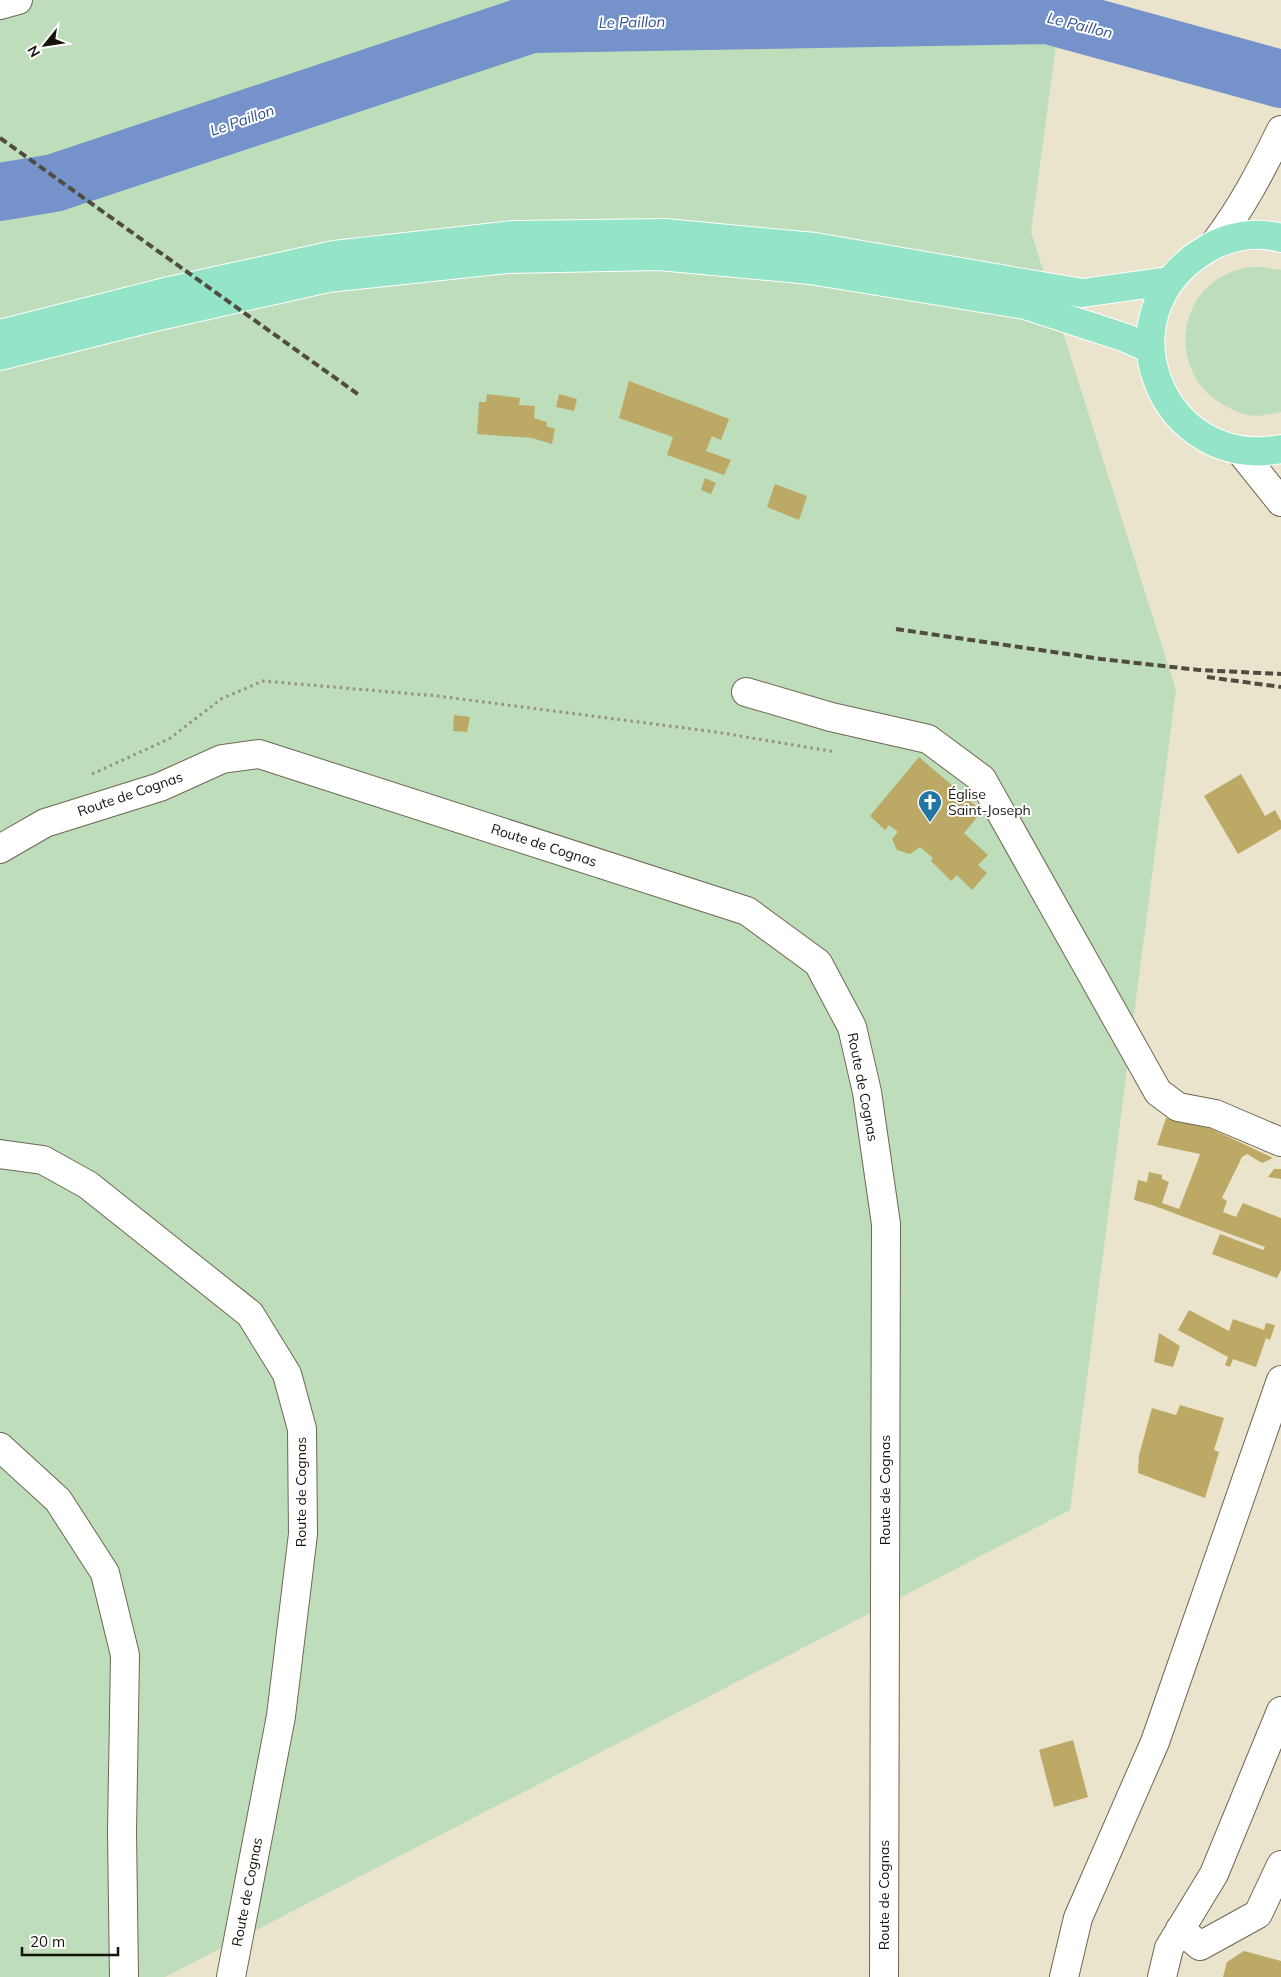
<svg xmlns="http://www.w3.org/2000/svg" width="1281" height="1977" font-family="Mulish,sans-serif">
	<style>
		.green { fill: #beddba }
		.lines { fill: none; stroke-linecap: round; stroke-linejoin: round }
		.river { stroke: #7592cb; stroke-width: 58 }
		.building { fill: #bba965 }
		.minor-casing { stroke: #6d6753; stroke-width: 30 }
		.major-casing { stroke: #fff; stroke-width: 30 }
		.path { stroke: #95907f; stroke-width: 3; stroke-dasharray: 2.5 4; stroke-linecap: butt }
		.minor { stroke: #fff; stroke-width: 28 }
		.major { stroke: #94e5c8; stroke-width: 28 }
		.rail { stroke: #504d40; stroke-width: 4; stroke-dasharray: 8 4; stroke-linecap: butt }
		.labels { text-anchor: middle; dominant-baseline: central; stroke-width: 4; stroke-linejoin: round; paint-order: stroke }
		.street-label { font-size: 14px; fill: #15130b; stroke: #fff }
		.poi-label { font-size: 14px; fill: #15130b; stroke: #fff; text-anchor: start }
		.water-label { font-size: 15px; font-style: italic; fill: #2f5096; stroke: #fff }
	</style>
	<rect width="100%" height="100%" fill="#eae4cd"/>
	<path class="green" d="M 0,0 L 1062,0 L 1031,232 L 1176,690 L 1070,1510 L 165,1977 L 0,1977 Z
		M 1263,267 L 1281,270 L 1281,412 C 1274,413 1266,415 1258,416 C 1246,416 1233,411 1222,404 C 1166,371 1176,285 1241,269 C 1248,267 1256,267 1263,267 Z"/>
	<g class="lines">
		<path class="river" d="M 0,192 L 54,183 L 531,24 L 1048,15 L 1281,79"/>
	</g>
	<path class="building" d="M 629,381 L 729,419 L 721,440 L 712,436 L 706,451 L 731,460 L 724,475 L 667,455 L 673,437 L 619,418 Z
		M 487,394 L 520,398 L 519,405 L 535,406 L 534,418 L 547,422 L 546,426 L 555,429 L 552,444 L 532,438 L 477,434 L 479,402 L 486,402 Z
		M 559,394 L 577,399 L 574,411 L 556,407 Z
		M 705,478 L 716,483 L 711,494 L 701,490 Z
		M 775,484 L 807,496 L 799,520 L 767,507 Z
		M 454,715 L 470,717 L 467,732 L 453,731 Z
		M 919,757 L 982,811 L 964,833 L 988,855 L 978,865 L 987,873 L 972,890 L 957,875 L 951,881 L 931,861 L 933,858 L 920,847 L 910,854 L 897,850 L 892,839 L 898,832 L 889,825 L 885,830 L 870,816 Z
		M 1241,774 L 1265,816 L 1275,810 L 1281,821 L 1281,829 L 1238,854 L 1204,796 Z
		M 1166,1118 L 1212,1129 L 1273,1158 L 1262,1163 L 1247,1154 L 1242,1157 L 1222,1198 L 1227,1201 L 1223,1212 L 1236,1217 L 1243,1203 L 1281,1218 L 1281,1270 L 1277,1278 L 1212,1254 L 1220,1234 L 1263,1250 L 1265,1247 L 1152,1205 L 1134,1200 L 1138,1180 L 1147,1182 L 1149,1172 L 1162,1175 L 1162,1179 L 1169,1182 L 1162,1203 L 1179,1209 L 1197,1163 L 1200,1154 L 1157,1145 Z
		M 1274,1169 L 1281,1169 L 1281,1179 L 1268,1177 Z
		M 1189,1310 L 1229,1331 L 1233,1319 L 1264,1330 L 1266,1323 L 1275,1325 L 1270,1340 L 1266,1338 L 1256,1367 L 1233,1359 L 1230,1367 L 1225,1365 L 1228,1357 L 1178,1330 Z
		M 1159,1333 L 1180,1346 L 1173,1367 L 1154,1362 Z
		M 1180,1405 L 1224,1418 L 1214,1450 L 1219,1452 L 1205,1498 L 1138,1473 L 1139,1455 L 1152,1408 L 1176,1415 Z
		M 1073,1740 L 1088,1797 L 1054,1807 L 1039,1750 Z
		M 1244,1951 L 1281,1961 L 1281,1977 L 1223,1977 L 1227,1962 Z"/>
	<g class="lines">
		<g class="minor-casing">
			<path id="minor" d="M 0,5 L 18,0
				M 1215,243 C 1242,207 1261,171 1281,130
				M 1240,451 L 1281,502
				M 746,692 L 831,717 L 928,739 L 982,779 L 1158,1092 L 1178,1107 L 1215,1114 L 1281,1142
				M 0,849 L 45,823 L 160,787 L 222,759 L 259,754 L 747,911 L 818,963 L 852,1027 L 867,1092 L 886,1224 L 884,1977
				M 0,1154 L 43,1160 L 88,1185 L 250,1314 L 287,1374 L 302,1429 L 303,1534 L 281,1716 L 231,1977
				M 0,1447 L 58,1500 L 105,1573 L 125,1655 L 122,1832 L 124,1977
				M 1180,1929 L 1200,1946 L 1258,1914 L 1281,1865
				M 1064,1977 L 1078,1918 L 1155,1742 L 1281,1380
				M 1162,1977 L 1169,1948 L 1214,1874 L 1281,1711"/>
		</g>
		<g class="major-casing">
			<path id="major" d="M 1281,238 C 1256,231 1227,236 1205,250 C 1098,315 1162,472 1281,449
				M 0,334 L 165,292 L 334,255 L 513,235 L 665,233 L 815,247 L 1082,293 L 1169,281
				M 0,356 L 159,316 L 328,278 L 507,259 L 659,256 L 810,270 L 1025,305 L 1126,338 L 1150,349"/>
		</g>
		<path class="path" d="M 92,774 L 169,739 L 221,699 L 263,681 L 438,696 L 716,732 L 836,752"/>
		<use href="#minor" class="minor"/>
		<use href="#major" class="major"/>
		<path class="rail" d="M 0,138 L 359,395
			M 896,629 L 1101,659 L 1199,670 L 1281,674
			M 1207,677 L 1281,687"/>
	</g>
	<defs>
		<g id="church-pin" transform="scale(1.25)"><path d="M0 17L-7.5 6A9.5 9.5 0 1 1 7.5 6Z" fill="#2276a6" stroke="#fff"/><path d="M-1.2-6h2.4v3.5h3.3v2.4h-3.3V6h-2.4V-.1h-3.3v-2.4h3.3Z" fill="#fff"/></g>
	</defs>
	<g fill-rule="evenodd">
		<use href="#church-pin" x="930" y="802"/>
	</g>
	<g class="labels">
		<g class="street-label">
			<text transform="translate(130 794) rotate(-19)">Route de Cognas</text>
			<text transform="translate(544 845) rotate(18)">Route de Cognas</text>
			<text transform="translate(863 1087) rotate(79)">Route de Cognas</text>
			<text transform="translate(885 1490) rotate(-90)">Route de Cognas</text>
			<text transform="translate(301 1492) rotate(-90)">Route de Cognas</text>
			<text transform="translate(247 1892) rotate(-79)">Route de Cognas</text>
			<text transform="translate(884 1895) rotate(-90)">Route de Cognas</text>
		</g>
		<g class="poi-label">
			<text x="948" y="794">Église<tspan x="948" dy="16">Saint-Joseph</tspan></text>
		</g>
		<g class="water-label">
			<text transform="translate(632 22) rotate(-1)">Le Paillon</text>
			<text transform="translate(1080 25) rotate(14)">Le Paillon</text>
			<text transform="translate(242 120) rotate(-19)">Le Paillon</text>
		</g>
	</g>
	<g transform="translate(45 45) rotate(240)" stroke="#ffffff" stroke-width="4" paint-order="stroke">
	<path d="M0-4L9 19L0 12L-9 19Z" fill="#15130b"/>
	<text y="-8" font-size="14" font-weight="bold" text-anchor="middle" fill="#15130b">N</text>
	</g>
	<path d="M22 1947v8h96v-8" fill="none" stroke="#15130b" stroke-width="2.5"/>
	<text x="30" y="1947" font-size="15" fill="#15130b" stroke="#ffffff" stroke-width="4" paint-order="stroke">20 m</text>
</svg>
